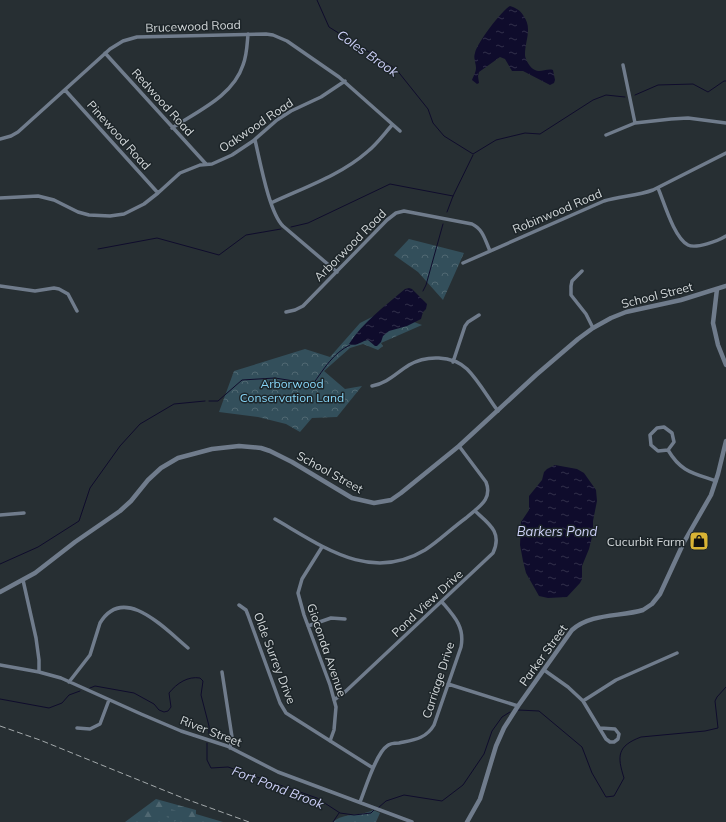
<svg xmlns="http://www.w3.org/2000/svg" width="726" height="822" font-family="Mulish,sans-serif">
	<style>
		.forest { fill: url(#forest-firs) }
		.wetland { fill: url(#wetland-marsh) }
		.park { fill: url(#park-crowns) }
		.water { fill: url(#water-ripples) }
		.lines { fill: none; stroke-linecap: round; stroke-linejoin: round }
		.stream { stroke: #0f0c2c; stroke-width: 1 }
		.minor { stroke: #707c8c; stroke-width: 3.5 }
		.tertiary { stroke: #707c8c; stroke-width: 4.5 }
		.rail { stroke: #a3a9ab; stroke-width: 1; stroke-dasharray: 6 3; stroke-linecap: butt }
		.labels { text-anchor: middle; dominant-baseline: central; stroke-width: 3; stroke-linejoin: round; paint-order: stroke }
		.street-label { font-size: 12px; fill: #d2d7d9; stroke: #1d2529 }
		.park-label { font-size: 12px; fill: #87d6f8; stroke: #1d2529 }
		.poi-label { font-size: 12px; fill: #d2d7d9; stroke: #1d2529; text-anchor: end }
		.water-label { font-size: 13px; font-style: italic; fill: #cdd0f8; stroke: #1d2529 }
	</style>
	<defs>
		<pattern id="forest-firs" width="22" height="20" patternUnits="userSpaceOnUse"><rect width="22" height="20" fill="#334f5b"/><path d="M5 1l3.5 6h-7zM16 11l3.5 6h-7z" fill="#506872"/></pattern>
		<pattern id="wetland-marsh" width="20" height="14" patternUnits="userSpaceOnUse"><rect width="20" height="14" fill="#334f5b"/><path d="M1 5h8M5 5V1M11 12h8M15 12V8" fill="none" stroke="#506872"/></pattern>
		<pattern id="park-crowns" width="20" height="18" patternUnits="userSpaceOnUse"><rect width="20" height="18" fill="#334f5b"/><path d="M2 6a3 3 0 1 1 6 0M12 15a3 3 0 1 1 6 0" fill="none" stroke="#506872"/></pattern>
		<pattern id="water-ripples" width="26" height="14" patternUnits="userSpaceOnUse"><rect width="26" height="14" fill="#0f0c2c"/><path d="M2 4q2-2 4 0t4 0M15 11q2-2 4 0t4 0" fill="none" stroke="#312f4a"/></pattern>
	</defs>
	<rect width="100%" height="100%" fill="#272f33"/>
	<path class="forest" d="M 156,799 L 196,810 L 196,814 L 223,822 L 125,822 Z"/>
	<path class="wetland" d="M 170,808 L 180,813 L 181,817 L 174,822 L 168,820 L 166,811 Z"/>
	<path class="park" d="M 409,239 L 464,253 L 443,300 L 418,272 L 394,255 Z
		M 404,301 L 414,322 L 422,325 L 381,343 L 383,346 L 378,350 L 363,344 L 350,348 L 324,371 L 345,389 L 362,386 L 337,417 L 312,418 L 300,432 L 286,424 L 258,417 L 219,412 L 234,371 L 305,349 L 330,357 L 360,323 Z
		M 373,810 L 380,813 L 376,822 L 333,822 C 344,812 360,817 373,810 Z"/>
	<path class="water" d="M 510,6 C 516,8 520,10 523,15 C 533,28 525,40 525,55 C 525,59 530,68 535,70 C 540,73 547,68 553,70 L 555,80 L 554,83 L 550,85 L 523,71 L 512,71 L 505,59 L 500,57 L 479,72 L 478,76 L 479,83 L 477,84 L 472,80 C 473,77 476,72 476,68 C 476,63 473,58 475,53 C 477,43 502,10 510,6 Z
		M 409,288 L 412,289 L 427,304 L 426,309 L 423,312 L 421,319 L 407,326 L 389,331 L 383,336 L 381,342 L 377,346 L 375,346 L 368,340 C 361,341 357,347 349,344 C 363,322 385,306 405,289 Z
		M 555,465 L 577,469 L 584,473 L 596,490 L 597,501 L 593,521 L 593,533 L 589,549 L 582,566 L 582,579 L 580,583 L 567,597 L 548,598 L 539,596 L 526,573 L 523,561 L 520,545 L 521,522 L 529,510 L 529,496 L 542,480 L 544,472 L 547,469 Z"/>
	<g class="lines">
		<path class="stream" d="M 317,0 L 329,27 L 396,69 L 428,109 L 433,123 L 444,136 L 473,154 L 496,140 L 525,133 L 540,134 L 593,100 L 606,95 L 625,97
			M 635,95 L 658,85 L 693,84 L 708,92 L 724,81 L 726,81
			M 447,212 L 453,196 L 473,155
			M 291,227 L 308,223 L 390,184 L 453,196
			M 98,249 L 157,238 L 219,255 L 246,235 L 281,229
			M 423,291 L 426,285 L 443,224
			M 209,401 L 218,401 L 242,380 L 275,378 L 313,384 C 324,369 333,353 350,345
			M 0,564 L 38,547 L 79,521 L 90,488 L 120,446 L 140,424 L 174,404 L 205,401
			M 90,688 L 95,686 L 134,693 L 154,704 L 159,710 L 164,712 L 168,711 L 171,707 L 169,693 C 177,683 188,676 200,678 L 203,681 L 201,695 L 209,726 L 209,734
			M 0,699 L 49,708 L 62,703 L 69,695 L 80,691
			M 518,710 L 539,711 L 582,747 L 592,773 L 606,797 L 614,796 L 624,778 C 617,756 617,746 641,737 L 705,731 L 718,728 L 715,701 L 717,697 L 726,687
			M 207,743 L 207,760 L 211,768 L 228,767 L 317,798 L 340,813 L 354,815 L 371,813 L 375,809
			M 378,808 L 386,801 L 404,795 L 442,801 L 463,785 L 484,754 L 492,731 L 502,717 L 510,712
			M 333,822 L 339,813"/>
		<path class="minor" d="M 105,53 L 206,164
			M 623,65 L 635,123
			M 65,90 L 158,193
			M 172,128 C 198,111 233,96 243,65 C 247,55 247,45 248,34
			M 606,135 L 635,123 L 671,119 L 688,118 L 726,123
			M 0,139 L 11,136 L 18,132 L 110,49 L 123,41 L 137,37 L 266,34 L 273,35 L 287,41 L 339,77 L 400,131
			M 255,140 C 260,161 269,212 283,226 L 337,272
			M 658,188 C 664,202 674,238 688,245 C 696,249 718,241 726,236
			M 0,198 L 38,196 L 54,200 L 78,212 L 89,215 L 110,216 L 124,214 L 144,204 L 158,193 L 180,173 L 200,165 L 212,164 L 232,155 L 253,141 L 277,120 L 291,111 L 321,97 L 345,81
			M 271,203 C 303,188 341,175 367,152 C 377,144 384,134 392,125
			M 463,263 L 604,201 C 620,196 637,196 653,190 L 726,153
			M 582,271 L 572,281 L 571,286 L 571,295 L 586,314 L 593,328
			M 0,286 L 35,291 L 54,288 L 59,289 L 68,294 L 77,311
			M 286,312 L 295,310 L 303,306 L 387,220 L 396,213 L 404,211 L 472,224 C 483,229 485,240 490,251
			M 453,362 L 465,326 L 468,322 L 479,315
			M 372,386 C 388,383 396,373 409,365 C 426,355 452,355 467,369 C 479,381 488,398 498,411
			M 668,450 L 658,451 L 651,445 L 650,435 L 657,428 L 664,427 L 672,433 L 674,442 L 668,450 C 681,472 693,473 716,481
			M 0,515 L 24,513
			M 275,519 C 322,546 370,583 425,550 C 439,541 452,528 466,518 C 478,507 493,500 486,482 L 459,446
			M 322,547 L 302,579 L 298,593 L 304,615 L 330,685 L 336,707 L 334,730 L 330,741
			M 23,580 L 36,638 L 39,660 L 39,672
			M 239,605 L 246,610 L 248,615 L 280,703 L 286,713 L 373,768
			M 308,626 L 331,618 L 345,619
			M 0,665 L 39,672 L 61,678 L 141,714 L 181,731 L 227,746 L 278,772 L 412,822
			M 544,670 L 568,687 L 583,701 L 606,739 L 610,742 L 614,742 L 618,739 L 619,734 L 615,729 L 600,728
			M 222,672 L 232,737 L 230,748
			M 69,682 L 90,655 L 100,623 C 124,583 166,630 188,648
			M 448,684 L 518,706
			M 334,700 L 346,691 L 493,553 C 503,532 488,523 475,511
			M 583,701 L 616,680 L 677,653
			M 77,728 L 90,729 L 100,724 L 109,700
			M 360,802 C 365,790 376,753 387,746 C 390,743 395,743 399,743 C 413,740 426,739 434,725 L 461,647 C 465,627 454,616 442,602"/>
		<path class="tertiary" d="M 717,289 L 713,323 L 718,345 L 726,365
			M 0,592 L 35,573 L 75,542 L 120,511 L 131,501 L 148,480 L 161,468 L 178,458 L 212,449 L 239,446 L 261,448 L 270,451 L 292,462 L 352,498 L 374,503 L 391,500 L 401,493 L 459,446 L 536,375 L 578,339 L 593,328 L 611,318 L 626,312 L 681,300 L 726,286
			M 467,822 L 480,799 L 496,746 L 504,728 L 518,706 L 572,630 C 591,613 620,617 643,610 L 652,604 L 660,594 L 684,542 L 711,495 L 718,474 L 726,441"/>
		<path class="rail" d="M 0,726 L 40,740 L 183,798 L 249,822"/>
	</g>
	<defs>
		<g id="shop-square" transform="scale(1)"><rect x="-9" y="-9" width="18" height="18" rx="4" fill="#d9b334" stroke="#1d2529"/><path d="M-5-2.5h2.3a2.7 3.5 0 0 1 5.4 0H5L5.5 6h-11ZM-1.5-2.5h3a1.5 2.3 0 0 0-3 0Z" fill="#111"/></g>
	</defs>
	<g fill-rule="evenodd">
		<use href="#shop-square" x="699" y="541"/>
	</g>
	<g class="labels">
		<g class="street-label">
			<text transform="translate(193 26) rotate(-2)">Brucewood Road</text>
			<text transform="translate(163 102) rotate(48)">Redwood Road</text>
			<text transform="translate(256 125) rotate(-34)">Oakwood Road</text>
			<text transform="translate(119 135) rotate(48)">Pinewood Road</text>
			<text transform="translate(557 211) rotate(-23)">Robinwood Road</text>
			<text transform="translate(350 245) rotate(-45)">Arborwood Road</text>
			<text transform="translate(657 295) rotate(-14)">School Street</text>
			<text transform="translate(330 472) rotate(29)">School Street</text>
			<text transform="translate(427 603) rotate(-43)">Pond View Drive</text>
			<text transform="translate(327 650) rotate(71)">Gioconda Avenue</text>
			<text transform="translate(543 655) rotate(-54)">Parker Street</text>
			<text transform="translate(275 658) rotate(69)">Olde Surrey Drive</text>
			<text transform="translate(438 680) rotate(-72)">Carriage Drive</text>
			<text transform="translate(211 731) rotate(21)">River Street</text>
		</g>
		<g class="park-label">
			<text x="292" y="383">Arborwood<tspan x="292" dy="14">Conservation Land</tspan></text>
		</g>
		<g class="poi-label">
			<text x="685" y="541">Cucurbit Farm</text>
		</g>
		<g class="water-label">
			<text transform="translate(368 53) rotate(35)">Coles Brook</text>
			<text x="557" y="531">Barkers Pond</text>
			<text transform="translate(278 787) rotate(21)">Fort Pond Brook</text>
		</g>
	</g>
</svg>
